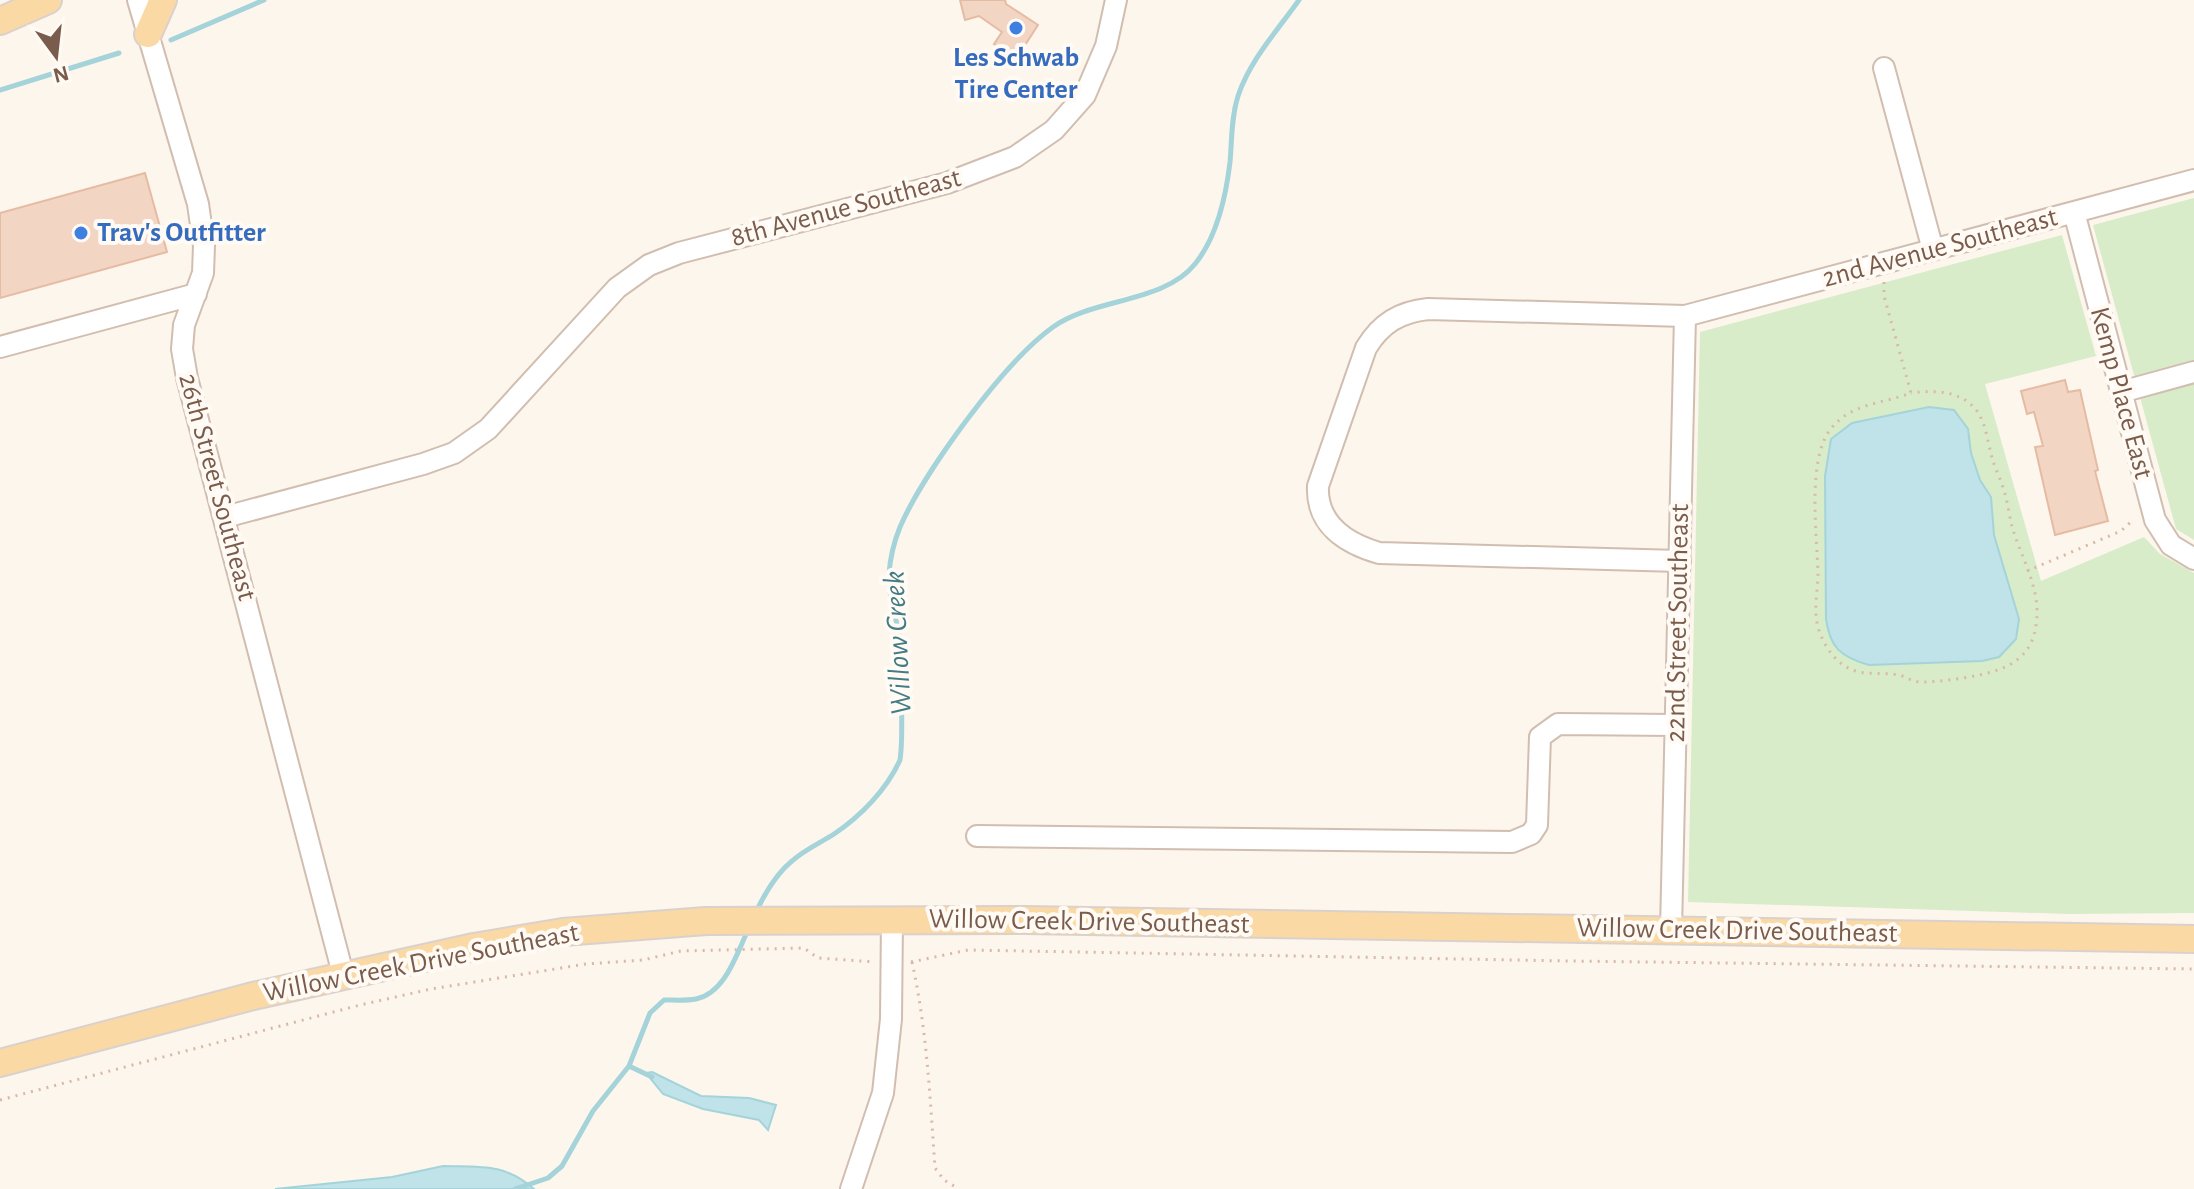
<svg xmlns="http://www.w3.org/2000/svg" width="2194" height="1189" font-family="'Alegreya Sans',sans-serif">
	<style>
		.green { fill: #d8ecc9 }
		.water { fill: #bfe3e8; stroke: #a5d3da; stroke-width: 2 }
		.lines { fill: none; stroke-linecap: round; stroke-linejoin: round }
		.stream { stroke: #a5d3da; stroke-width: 5 }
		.building { fill: #f3d5c3; stroke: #e6bba3; stroke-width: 2 }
		.minor-casing { stroke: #d1beb0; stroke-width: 24 }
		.major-casing { stroke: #dad1cd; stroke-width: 30 }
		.path { stroke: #d9b8a5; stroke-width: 3; stroke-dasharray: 2 6; stroke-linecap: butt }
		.minor { stroke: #fff; stroke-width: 20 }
		.major { stroke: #fbd9a5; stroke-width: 26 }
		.shop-dot { fill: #3f7fe0; stroke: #fffaf3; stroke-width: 3 }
		.labels { text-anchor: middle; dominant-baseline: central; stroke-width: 8; stroke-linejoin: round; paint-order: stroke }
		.shop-label { font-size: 28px; font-weight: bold; fill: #366cbe; stroke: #fffaf3 }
		.street-label { font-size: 28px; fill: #7a5c4d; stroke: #fffaf3 }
		.water-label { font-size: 30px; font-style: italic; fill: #437c86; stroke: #fffaf3 }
	</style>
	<rect width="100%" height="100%" fill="#fdf6ec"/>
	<path class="green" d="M 2194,198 L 2194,540 L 2176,529 L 2093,225 Z
		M 2062,235 L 2096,356 L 1985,384 L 2041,581 L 2144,537 L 2160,554 L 2194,573 L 2194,913 L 2069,914 L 1688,902 L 1700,332 Z"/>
	<path class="water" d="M 1929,407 L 1954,410 L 1968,429 L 1971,453 L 1980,480 L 1991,497 L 1994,535 L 2019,619 L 2016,639 L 1999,657 L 1982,661 L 1869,665 C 1841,657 1830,648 1826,619 L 1825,476 L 1831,439 L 1852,423 Z
		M 652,1072 L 701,1096 L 749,1098 L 776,1105 L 768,1130 L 759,1120 L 703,1109 L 663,1094 L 646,1073 Z
		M 443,1166 C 481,1167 504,1163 534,1189 L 275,1189 L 392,1177 Z"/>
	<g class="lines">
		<path class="stream" d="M 171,40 L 264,0
			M 0,90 L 119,53
			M 756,912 C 765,893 776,874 792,861 C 804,850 820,843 834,834 C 861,816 887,789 900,760 C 903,740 901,720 902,700 C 902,682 904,663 901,645 C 898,621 888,599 889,574 C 890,559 894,542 900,527 C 924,472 1004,362 1053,327 C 1093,298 1164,303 1195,264 C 1217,237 1226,196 1230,162 C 1232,140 1231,118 1238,96 C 1250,60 1277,31 1299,0
			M 629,1066 L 652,1077
			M 515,1189 L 548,1178 L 562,1166 L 593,1111 L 629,1066 L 650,1013 L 664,1000 C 674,1000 686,1001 696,999 C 726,993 737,952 749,928"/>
	</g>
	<path class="building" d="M 960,0 L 1005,0 L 1006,4 L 1038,25 L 1016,59 L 994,44 L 1002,32 L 979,16 L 965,20 Z
		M 145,173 L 167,252 L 0,298 L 0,213 Z
		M 2065,380 L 2068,392 L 2080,390 L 2098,470 L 2095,471 L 2108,521 L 2055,535 L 2035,447 L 2043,446 L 2034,412 L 2027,414 L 2021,391 Z"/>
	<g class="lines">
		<g class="minor-casing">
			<path id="minor" d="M 138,0 L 198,204 L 204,246 L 203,273 L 184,325 L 182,349 L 187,378 L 343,974
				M 1884,68 L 1933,250
				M 2074,212 L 2155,520 L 2171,545 L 2194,559
				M 0,347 L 196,294
				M 2121,392 L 2194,372
				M 225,517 L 423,464 L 454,453 L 488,429 L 617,288 L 649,265 L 679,253 L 947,183 L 1015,157 L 1054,130 L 1085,95 L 1106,46 L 1116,0
				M 1680,561 L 1379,553 C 1345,543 1316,524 1318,486 L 1366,348 C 1381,323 1400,312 1428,309 L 1685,316 L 2194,180
				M 977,836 L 1512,842 L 1531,834 L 1537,825 L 1540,737 L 1558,724 L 1676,725
				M 1671,930 L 1685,316
				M 851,1189 L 883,1093 L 891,1019 L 892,920"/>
		</g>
		<g class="major-casing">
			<path id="major" d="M 0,21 L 48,0
				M 148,34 L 163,0
				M 0,1063 L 253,996 L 474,947 L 563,932 L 706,921 L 1025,920 L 2194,939"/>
		</g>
		<path class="path" d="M 1884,282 L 1884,296 L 1911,393 C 1882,404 1850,403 1830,430 C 1807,460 1817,535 1818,573 C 1818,591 1813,609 1818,627 C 1825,651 1842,672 1867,673 C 1877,674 1888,673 1898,675 C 1906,676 1912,682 1921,682 C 1935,682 1949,680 1963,678 C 2006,671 2038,661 2037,609 C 2036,583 2022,557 2014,533 C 2010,522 2009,509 2006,498 C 2003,484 1996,471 1992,458 C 1988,443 1986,424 1977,411 C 1961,390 1934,390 1911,393
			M 2027,571 L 2121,531 L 2134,519
			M 911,962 L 968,950 L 1569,961 L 2194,969
			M 912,962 C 927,1030 930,1098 935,1168 L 944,1180 L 959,1189
			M 0,1100 L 360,1005 L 431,989 L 586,964 L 643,960 L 681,951 L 804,948 L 818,958 L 875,962"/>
		<use href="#minor" class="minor"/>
		<use href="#major" class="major"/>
	</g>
	<g class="shop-dot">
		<circle cx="1016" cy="28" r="8"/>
		<circle cx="81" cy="233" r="8"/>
	</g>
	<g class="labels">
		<g class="shop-label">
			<text x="1016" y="58">Les Schwab<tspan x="1016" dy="32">Tire Center</tspan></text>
			<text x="97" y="233" text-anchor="start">Trav's Outfitter</text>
		</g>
		<g class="street-label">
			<text transform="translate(846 208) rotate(-15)">8th Avenue Southeast</text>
			<text transform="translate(1940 248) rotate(-15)">2nd Avenue Southeast</text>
			<text transform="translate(2121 393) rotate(75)">Kemp Place East</text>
			<text transform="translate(217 487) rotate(75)">26th Street Southeast</text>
			<text transform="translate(1678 623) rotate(-89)">22nd Street Southeast</text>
			<text transform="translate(1089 922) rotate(1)">Willow Creek Drive Southeast</text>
			<text transform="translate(1737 931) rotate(1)">Willow Creek Drive Southeast</text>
			<text transform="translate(421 963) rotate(-11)">Willow Creek Drive Southeast</text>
		</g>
		<g class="water-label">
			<text transform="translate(898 643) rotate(-93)">Willow Creek</text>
		</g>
	</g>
	<g transform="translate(56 56) rotate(165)" stroke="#fffaf3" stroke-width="6" paint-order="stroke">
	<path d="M0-6L14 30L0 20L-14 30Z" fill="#7a5c4d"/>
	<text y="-12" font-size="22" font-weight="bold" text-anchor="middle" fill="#7a5c4d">N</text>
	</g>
</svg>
